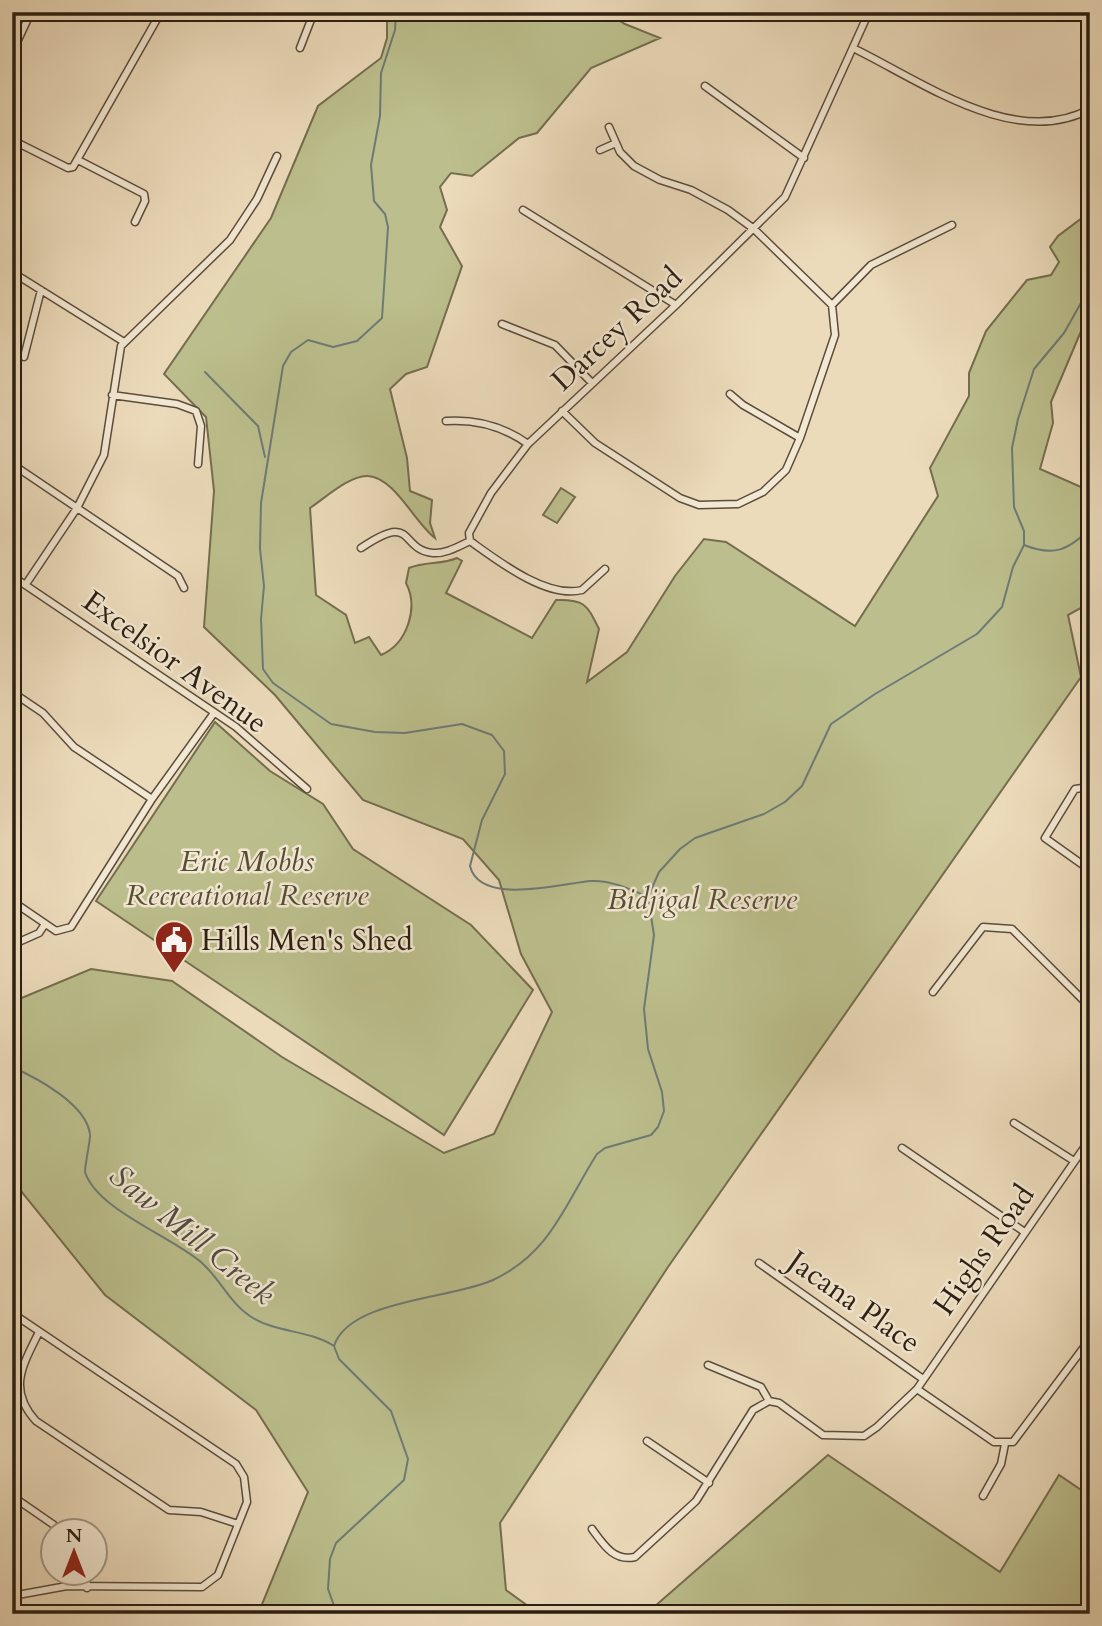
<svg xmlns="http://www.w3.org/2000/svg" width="1102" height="1626" font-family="Cardo,serif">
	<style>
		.green { fill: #bcbf8d; stroke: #746e4f; stroke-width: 2 }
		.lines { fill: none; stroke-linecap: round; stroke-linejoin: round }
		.stream { stroke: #6e7b76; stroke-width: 2 }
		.minor-casing { stroke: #5b4d3c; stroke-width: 9 }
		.minor { stroke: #f3e8d3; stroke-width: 6 }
		.labels { text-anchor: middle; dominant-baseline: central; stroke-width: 5; stroke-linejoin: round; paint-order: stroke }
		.street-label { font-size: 30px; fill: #2b1e11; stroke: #f3e8d3 }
		.park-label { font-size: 30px; font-style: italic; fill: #564e36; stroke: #f3e8d3 }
		.poi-label { font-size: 30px; fill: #2b1e11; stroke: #f3e8d3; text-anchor: start }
		.water-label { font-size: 32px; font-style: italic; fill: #4d4c43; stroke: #f3e8d3 }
	</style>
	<rect width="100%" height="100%" fill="#ecdbbb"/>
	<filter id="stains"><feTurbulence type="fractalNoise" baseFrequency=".00286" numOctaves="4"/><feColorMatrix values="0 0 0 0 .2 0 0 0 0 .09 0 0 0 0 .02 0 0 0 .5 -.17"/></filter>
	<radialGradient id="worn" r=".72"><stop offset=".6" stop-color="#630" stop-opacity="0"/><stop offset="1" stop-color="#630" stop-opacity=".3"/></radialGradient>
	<path class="green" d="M 387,12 L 606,12 L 625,24 L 660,38 L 591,68 L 537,133 L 519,138 L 472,176 L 451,173 L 440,187 L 447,210 L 440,227 L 462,266 L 427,367 L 406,374 L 390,389 L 407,458 L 410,491 L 432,500 L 430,523 L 435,538 C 415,523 394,477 368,476 C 350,475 325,498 310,508 L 316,595 L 346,615 L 355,643 L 369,637 L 381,655 C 407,644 419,608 406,583 L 409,568 C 426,561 441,565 457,558 L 462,561 L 446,593 L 532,638 L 556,600 C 585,599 587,605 599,629 L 587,682 L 627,652 L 675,576 L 704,539 L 726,542 L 855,626 L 938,496 L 930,468 L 969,396 L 969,373 L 986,331 L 1027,280 L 1051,275 L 1059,262 L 1050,247 L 1058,236 L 1090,212 L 1090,310 L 1051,402 L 1053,423 L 1040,469 L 1090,491 L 1090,603 L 1068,615 L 1081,677 L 668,1267 L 500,1523 L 506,1590 L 539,1614 L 258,1614 L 308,1492 L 256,1410 L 105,1295 L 12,1180 L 12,1002 L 91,969 L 172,981 L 282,1057 L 444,1153 L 494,1134 L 552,1012 L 521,954 L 499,880 L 463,839 L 363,800 L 275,695 L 204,627 L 214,491 L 206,417 L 164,374 L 271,218 L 318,106 L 381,58 L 387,38 Z
		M 561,488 L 575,497 L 557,523 L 543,515 Z
		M 215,722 L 270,771 L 323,804 L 353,849 L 471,925 L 533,990 L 444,1135 L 96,901 Z
		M 828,1455 L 1000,1572 L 1059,1475 L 1090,1496 L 1090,1614 L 646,1614 Z"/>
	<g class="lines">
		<path class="stream" d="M 396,12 L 395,30 L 381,73 L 380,116 L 371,165 L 374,201 L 385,214 L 388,227 L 382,318 L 357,341 L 333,347 L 308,340 L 291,352 L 283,366 L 261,503 L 260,549 L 264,586 L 261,619 L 263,669 L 273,683 L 331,724 L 375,732 L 405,733 L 462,724 L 492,735 L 504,751 L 505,774 L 482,820 L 470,866 C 480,907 563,883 591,881 C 611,880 630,889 648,897
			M 205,372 L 258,426 L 265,457
			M 1024,545 L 1024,531 L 1014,507 L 1012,448 L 1018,419 L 1034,369 L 1064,333 L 1090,287
			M 12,1067 C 37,1078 86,1104 90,1134 C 91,1138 85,1163 85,1172 C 97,1210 173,1237 202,1263 C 221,1280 230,1304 253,1318 C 278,1333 309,1330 334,1346
			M 337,1614 L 328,1589 L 330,1559 L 336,1543 L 404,1480 L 408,1459 L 391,1411 L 339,1359 L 334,1346 C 349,1299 453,1299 493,1280 C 551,1253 565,1204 597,1154 L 605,1148 L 651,1135 L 658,1127 L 664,1111 L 662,1092 L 648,1049 L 644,1009 L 654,935 L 648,897 L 659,872 L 680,849 L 695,838 L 764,814 L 785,802 L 802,786 L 831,724 L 875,694 L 977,634 L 1002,607 L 1013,567 L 1024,545 C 1054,557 1068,550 1090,529"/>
		<g class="minor-casing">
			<path id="minor" d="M 293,12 L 310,19
				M 300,48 L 314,12
				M 853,48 C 921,81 1015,150 1090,109
				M 12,53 L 31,12
				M 705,86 L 804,158
				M 12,140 L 68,168 L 73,167 L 161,12
				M 600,150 L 616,143
				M 78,160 L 144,194 L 145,201 L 135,222
				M 523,210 L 676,305
				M 12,272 L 124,342
				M 832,305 L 871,265 L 952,225
				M 502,324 L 555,345 L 592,383
				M 24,357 L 41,290
				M 730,394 L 743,405 L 800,438
				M 112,395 L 177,404 L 196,411 L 201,426 L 198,464
				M 562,411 L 595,443 L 680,498 L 699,505 L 738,504 L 763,492 L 786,470 L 800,438 L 835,335 L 832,305 L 754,229 L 728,210 L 691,190 L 660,180 L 634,166 L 620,152 L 609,127
				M 446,421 C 476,419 503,426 528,444
				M 12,464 L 178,576 L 184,588
				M 361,548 C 416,511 398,549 433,553 C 446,554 459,546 470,541
				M 605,569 L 582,590 C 547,599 498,561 470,541 L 469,533 L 491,493 L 528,444 L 676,305 L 785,197 L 869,12
				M 12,576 L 236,727 L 307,789
				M 26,584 L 77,508 L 104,455 L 121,346 L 230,240 L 257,199 L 277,156
				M 12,692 L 43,713 L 74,747 L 152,799
				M 1090,787 L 1075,789 L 1045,838 L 1090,870
				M 12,901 L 56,931 L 71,927 L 152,799 L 214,713
				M 12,945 L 39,933 L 45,924
				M 933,992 L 983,927 L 1012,929 L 1090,1007
				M 1014,1123 L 1074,1161
				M 902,1148 L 1023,1231
				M 759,1263 L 923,1379
				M 12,1313 L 236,1464 L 244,1477 L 247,1502 L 218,1575 L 202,1587 L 67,1586 L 12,1596
				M 39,1332 C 23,1365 7,1389 36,1421 L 169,1510 L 201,1512 L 238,1524
				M 708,1365 L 761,1387 L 769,1401
				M 917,1389 L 994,1442 L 1013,1442 L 1090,1339
				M 647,1441 L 709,1483
				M 12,1496 L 64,1532
				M 983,1496 L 1001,1464 L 1005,1444
				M 592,1529 C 603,1544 614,1562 635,1557 L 696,1501 L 753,1410 L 769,1401 L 779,1403 L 823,1435 L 864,1436 L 877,1427 L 917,1389 L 1090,1139
				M 86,1574 L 87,1588"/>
		</g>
		<use href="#minor" class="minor"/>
	</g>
	<defs>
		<g id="civic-pin" transform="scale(2.0125)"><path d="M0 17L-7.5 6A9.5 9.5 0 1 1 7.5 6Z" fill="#8f2418" stroke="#f3e8d3"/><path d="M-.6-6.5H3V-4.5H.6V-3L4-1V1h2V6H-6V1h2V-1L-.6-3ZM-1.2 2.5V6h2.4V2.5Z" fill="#fff"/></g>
	</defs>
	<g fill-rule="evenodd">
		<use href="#civic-pin" x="174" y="940"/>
	</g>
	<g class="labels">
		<g class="street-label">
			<text transform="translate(617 329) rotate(-43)">Darcey Road</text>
			<text transform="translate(175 662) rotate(36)">Excelsior Avenue</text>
			<text transform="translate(984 1250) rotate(-55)">Highs Road</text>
			<text transform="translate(854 1302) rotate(35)">Jacana Place</text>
		</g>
		<g class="park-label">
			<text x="247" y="861">Eric Mobbs<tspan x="247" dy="34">Recreational Reserve</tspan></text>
			<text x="702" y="899">Bidjigal Reserve</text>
		</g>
		<g class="poi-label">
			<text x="201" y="940">Hills Men's Shed</text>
		</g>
		<g class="water-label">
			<text transform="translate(192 1235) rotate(39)">Saw Mill Creek</text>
		</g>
	</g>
	<rect width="1102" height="1626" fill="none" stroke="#ecdbbb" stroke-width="42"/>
	<rect x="14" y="14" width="1074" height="1598" fill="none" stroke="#2b1e11" stroke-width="3.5"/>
	<rect x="21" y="21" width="1060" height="1584" fill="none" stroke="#2b1e11" stroke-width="2"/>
	<g transform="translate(74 1552)"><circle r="33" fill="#f3e8d3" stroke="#a39785" stroke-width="2"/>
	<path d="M0-5L12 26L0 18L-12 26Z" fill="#8f2418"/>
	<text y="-10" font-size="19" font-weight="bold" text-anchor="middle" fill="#2b1e11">N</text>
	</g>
	<rect width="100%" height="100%" filter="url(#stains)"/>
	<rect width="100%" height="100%" fill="url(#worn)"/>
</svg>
